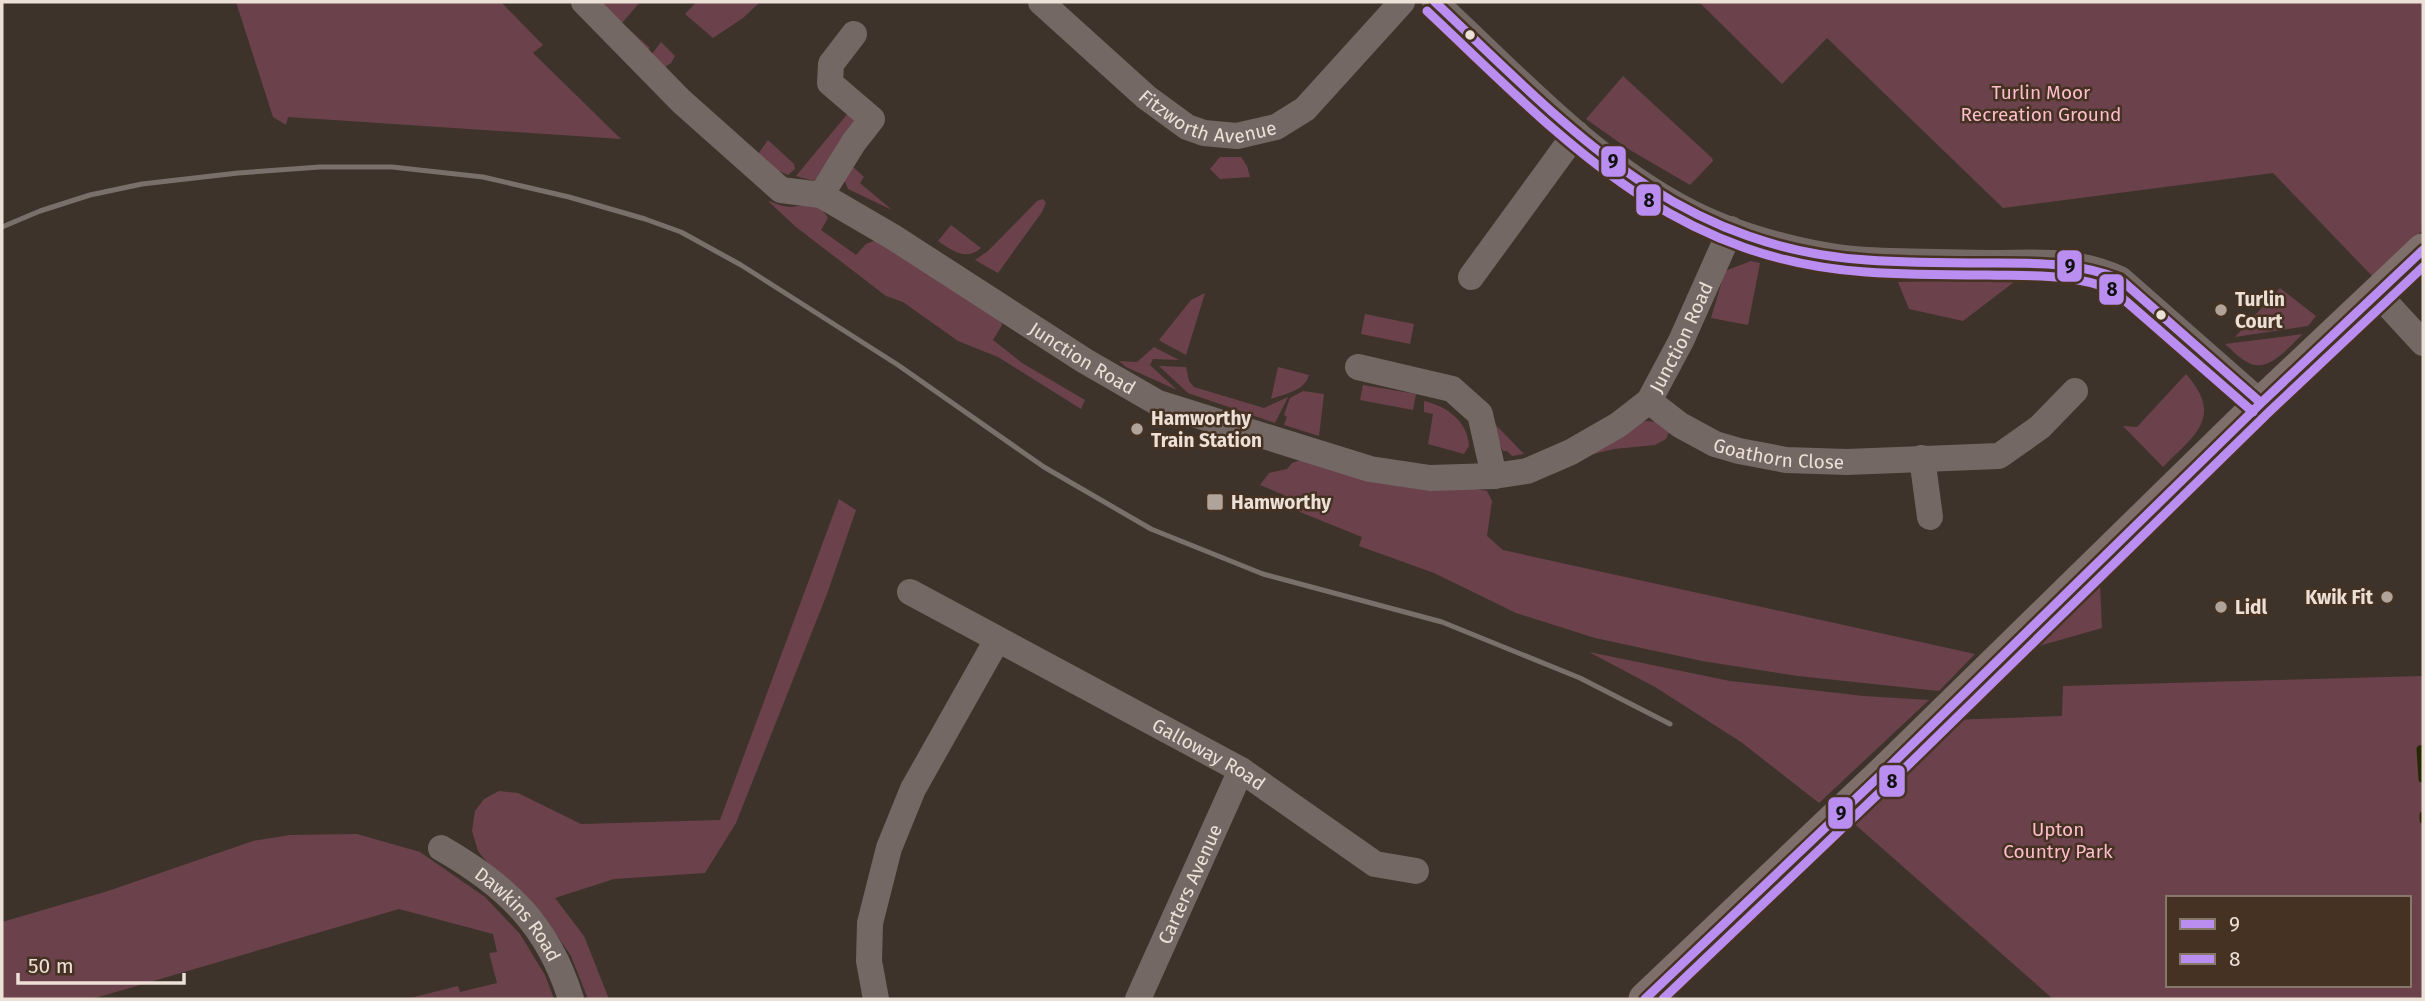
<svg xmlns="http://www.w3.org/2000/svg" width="2425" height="1001" font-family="'Fira Sans',sans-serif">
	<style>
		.green { fill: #6b424c; fill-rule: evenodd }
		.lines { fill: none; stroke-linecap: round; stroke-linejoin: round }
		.stream { stroke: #252804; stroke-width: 7 }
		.minor { stroke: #736864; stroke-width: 26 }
		.major { stroke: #7e6f6b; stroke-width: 33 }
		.rail { stroke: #79706b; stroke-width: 5 }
		.bus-1-casing { stroke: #453222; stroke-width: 14 }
		.bus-2-casing { stroke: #453222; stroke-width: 14 }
		.bus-1 { stroke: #b98ef0; stroke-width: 9 }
		.bus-2 { stroke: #b98ef0; stroke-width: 9 }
		.bus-dot { fill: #ede0d7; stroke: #453222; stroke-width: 2.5 }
		.poi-dot { fill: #afa39a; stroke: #453222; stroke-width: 2.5 }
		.labels { text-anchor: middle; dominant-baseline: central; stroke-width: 5; stroke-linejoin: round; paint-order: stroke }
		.park-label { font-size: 19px; fill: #febccc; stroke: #453222 }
		.street-label { font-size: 19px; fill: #ede0d7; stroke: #453222 }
		.poi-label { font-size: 19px; font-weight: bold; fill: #ede0d7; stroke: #453222; text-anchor: start }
		.line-badge { stroke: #453222; stroke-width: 2.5 }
		.pale-badge-label { font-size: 19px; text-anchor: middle; font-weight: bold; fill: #111 }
	</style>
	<rect width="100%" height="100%" fill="#3d332a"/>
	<path class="green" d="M 236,2 L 501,2 L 543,45 L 533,53 L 621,139 L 288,117 L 286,125 L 273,117 Z
		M 594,2 L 640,2 L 622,23 L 650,48 L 645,54 Z
		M 696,2 L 757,2 L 759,3 L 743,18 L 713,38 L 685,14 Z
		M 1699,2 L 2423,2 L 2423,230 L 2373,277 L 2273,173 L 2003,208 L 1827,38 L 1782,84 Z
		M 661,42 L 675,56 L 671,63 L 665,67 L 649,58 Z
		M 1623,76 L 1712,158 L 1713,161 L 1690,185 L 1630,150 L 1586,119 Z
		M 849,112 L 855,122 L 814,181 L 796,176 Z
		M 768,140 L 794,164 L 795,169 L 788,175 L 772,168 L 756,157 Z
		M 1220,157 L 1241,157 L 1247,166 L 1250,177 L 1220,179 L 1210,169 Z
		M 851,165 L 864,177 L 860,183 L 892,210 L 848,189 L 844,179 Z
		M 1043,199 L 1046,203 L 1042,212 L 998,273 L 975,260 L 988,251 L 1037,201 Z
		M 768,201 C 775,203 783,207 791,207 C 808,205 818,201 828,218 L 821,230 L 856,255 L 866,244 L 876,240 L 1001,320 L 1002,325 L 993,340 L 1022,363 L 1085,400 L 1081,409 L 998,357 L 958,341 L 903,302 L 886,296 L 796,227 Z
		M 951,225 L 981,248 C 967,261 952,251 938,241 Z
		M 1751,261 L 1760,263 L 1748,325 L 1711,318 L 1725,271 Z
		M 2018,279 L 1963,321 L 1909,309 L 1898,282 Z
		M 2280,288 L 2316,316 L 2308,326 L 2235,337 Z
		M 1205,293 L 1186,355 L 1162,342 L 1159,340 L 1191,300 Z
		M 1365,314 L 1414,324 L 1410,344 L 1361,334 Z
		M 2303,334 C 2289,346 2268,375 2247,362 C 2239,358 2232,350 2225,344 Z
		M 1154,347 L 1179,360 L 1153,359 L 1150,365 L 1177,390 L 1126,367 L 1119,361 L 1137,362 Z
		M 1159,366 L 1186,367 L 1189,381 L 1194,387 L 1264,408 L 1288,397 L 1275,423 L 1188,393 Z
		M 1278,367 L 1309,375 C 1305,391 1284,394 1271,399 Z
		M 2186,374 C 2224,417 2195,435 2163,467 L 2123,426 L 2137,427 Z
		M 1363,385 L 1416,394 L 1413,410 L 1360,400 Z
		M 1303,391 L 1324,394 L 1319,436 L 1284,425 L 1287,417 L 1284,415 L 1290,398 Z
		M 1424,401 C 1447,406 1468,422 1469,446 L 1464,454 L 1428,444 L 1433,414 L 1424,412 Z
		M 1486,415 L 1524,454 L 1512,456 L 1507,451 L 1503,451 Z
		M 1646,421 L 1659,422 L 1669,432 L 1666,439 L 1655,445 L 1614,449 L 1585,456 L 1641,422 Z
		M 1204,430 L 1233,439 L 1228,445 L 1206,439 Z
		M 1300,460 L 1487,491 L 1492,501 L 1487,536 L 1503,550 L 1975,654 L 1939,691 L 1798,676 L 1702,661 L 1595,638 L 1516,613 L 1434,573 L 1359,546 L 1362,537 L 1280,504 L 1284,495 L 1260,485 L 1269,473 L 1287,469 L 1292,463 Z
		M 839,499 L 856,510 L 827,594 L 736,823 L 705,873 L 614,879 L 555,898 L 584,936 L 609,999 L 588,999 L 571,956 L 546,919 L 494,871 L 478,851 L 472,831 L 475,811 L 484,799 L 499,791 L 518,793 L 581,824 L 720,820 Z
		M 2099,563 L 2102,628 L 2001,657 Z
		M 1589,652 L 1730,681 L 1864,696 L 1929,700 L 1819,803 L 1741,742 L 1655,687 Z
		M 2423,676 L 2423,999 L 2053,999 L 1849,819 L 1950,720 L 2062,716 L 2063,686 ZM 2168,898 L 2409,898 L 2409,985 L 2168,985 Z
		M 357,834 L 420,852 L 485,897 L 520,934 L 545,975 L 554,999 L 406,999 L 458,986 L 460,992 L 497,983 L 489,953 L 497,952 L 493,934 L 399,909 L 92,999 L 2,999 L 2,922 L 108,891 L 253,841 L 290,835 Z"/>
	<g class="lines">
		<path class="stream" d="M 2422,779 L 2420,749 L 2423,748
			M 2423,815 L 2423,820"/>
		<g class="minor">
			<path id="s1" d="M 584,2 L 681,101 L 781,190 L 821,195 L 893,237 L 1085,361 L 1158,403 L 1370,469 L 1430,478 L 1494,476 L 1527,471 L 1571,452 L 1618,425 L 1649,401 L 1681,341 L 1731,229"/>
			<path id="s2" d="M 1041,2 L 1146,97 L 1187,127 L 1204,133 L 1237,136 L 1276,127 L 1305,109 L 1402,2"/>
			<path d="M 1435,2 C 1511,72 1592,161 1684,209 C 1734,236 1811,257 1867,260 C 1908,262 1949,262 1990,263 C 2038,263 2074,258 2120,279 L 2261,403"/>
			<path d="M 821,195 L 854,142 L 872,119 L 830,83 L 831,64 L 854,34"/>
			<path d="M 1471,277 L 1576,133"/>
			<path d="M 2377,293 L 2423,343"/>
			<path d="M 1358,367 L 1452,389 L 1480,414 L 1494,476"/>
			<path id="s3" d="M 1649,401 L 1680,425 L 1715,444 L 1739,451 L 1786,460 L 1847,462 L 1999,456 L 2040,427 L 2075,391"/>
			<path d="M 1922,458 L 1930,517"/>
			<path id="s4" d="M 910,592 L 1241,770 L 1375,864 L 1416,871"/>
			<path id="s5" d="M 441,848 C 507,886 548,925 571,999"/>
			<path d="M 876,999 L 869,961 L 870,923 L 889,848 L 913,789 L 997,640"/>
			<path id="s6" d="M 1138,999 L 1241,770"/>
		</g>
		<path class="major" d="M 1645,999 L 1888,768 L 2261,403 L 2423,250"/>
		<path class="rail" d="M 2,227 L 40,211 L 90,195 L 142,184 L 238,173 L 320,167 L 392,167 L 483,177 L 569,197 L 645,219 L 681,232 L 741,265 L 898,365 L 1044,467 L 1151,529 L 1263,574 L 1442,622 L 1580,678 L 1670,724"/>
		<g class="bus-1-casing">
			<path id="bus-1" d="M 1435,2 C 1567,126 1673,247 1867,260 C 1908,263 1949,263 1989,263 C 2035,263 2077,262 2120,279 L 2261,403
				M 1645,999 L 1888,768 L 2261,403 L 2423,250"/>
		</g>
		<g class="bus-2-casing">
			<path id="bus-2" d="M 1427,11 C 1561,137 1669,259 1866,272 C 1907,275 1948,275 1988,275 C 2032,276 2072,273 2113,290 L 2253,412
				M 1663,999 L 1896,777 L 2269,412 L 2423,267"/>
		</g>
		<use href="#bus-1" class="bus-1"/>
		<use href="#bus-2" class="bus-2"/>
	</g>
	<g class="bus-dot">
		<circle cx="1470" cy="35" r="6"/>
		<circle cx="2161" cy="315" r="6"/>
	</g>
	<g class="poi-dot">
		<circle cx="2221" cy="310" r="7"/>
		<circle cx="1137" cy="429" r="7"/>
		<rect x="1206" y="493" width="18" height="18" rx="3.5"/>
		<circle cx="2387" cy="597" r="7"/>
		<circle cx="2221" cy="607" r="7"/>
	</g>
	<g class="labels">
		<g class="park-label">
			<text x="2041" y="92">Turlin Moor<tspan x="2041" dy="22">Recreation Ground</tspan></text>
			<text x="2058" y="829">Upton<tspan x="2058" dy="22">Country Park</tspan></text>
		</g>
		<g class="street-label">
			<text stroke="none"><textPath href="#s2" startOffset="210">Fitzworth Avenue</textPath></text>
			<text stroke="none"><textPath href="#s1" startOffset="1302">Junction Road</textPath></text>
			<text stroke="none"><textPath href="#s1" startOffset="621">Junction Road</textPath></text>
			<text stroke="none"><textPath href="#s3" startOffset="144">Goathorn Close</textPath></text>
			<text stroke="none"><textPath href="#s4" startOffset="340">Galloway Road</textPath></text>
			<text stroke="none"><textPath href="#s6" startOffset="126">Carters Avenue</textPath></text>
			<text stroke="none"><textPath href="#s5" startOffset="103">Dawkins Road</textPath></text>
		</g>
		<g class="poi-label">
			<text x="2235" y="299">Turlin<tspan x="2235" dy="22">Court</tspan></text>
			<text x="1151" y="418">Hamworthy<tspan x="1151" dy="22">Train Station</tspan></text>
			<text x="1231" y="502">Hamworthy</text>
			<text x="2373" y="597" text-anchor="end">Kwik Fit</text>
			<text x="2235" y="607">Lidl</text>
		</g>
	</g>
	<g class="line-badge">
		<rect x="1600" y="145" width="27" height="33" rx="7" fill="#b98ef0"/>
		<rect x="1635" y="183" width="27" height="34" rx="7" fill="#b98ef0"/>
		<rect x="2056" y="249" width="27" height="34" rx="7" fill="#b98ef0"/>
		<rect x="2098" y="273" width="27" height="33" rx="7" fill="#b98ef0"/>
		<rect x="1878" y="764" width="28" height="34" rx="7" fill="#b98ef0"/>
		<rect x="1827" y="796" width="27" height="34" rx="7" fill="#b98ef0"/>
	</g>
	<g class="pale-badge-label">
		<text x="1613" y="168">9</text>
		<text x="1649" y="207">8</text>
		<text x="2070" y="273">9</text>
		<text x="2112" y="296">8</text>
		<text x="1892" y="788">8</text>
		<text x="1841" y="820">9</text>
	</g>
	<rect width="2425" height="1001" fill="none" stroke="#ede0d7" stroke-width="7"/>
	<rect x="2166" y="896" width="245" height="91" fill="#453222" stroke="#88786a" stroke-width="2"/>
	<rect x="2180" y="919" width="35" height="10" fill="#b98ef0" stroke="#88786a" stroke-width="2"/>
	<text x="2229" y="931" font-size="21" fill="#ede0d7">9</text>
	<rect x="2180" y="954" width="35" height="10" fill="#b98ef0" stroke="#88786a" stroke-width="2"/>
	<text x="2229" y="966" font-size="21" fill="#ede0d7">8</text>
	<path d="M18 973v10h166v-10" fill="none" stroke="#ede0d7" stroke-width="3.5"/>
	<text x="28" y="973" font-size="21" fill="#ede0d7" stroke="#453222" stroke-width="5" paint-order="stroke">50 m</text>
</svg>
